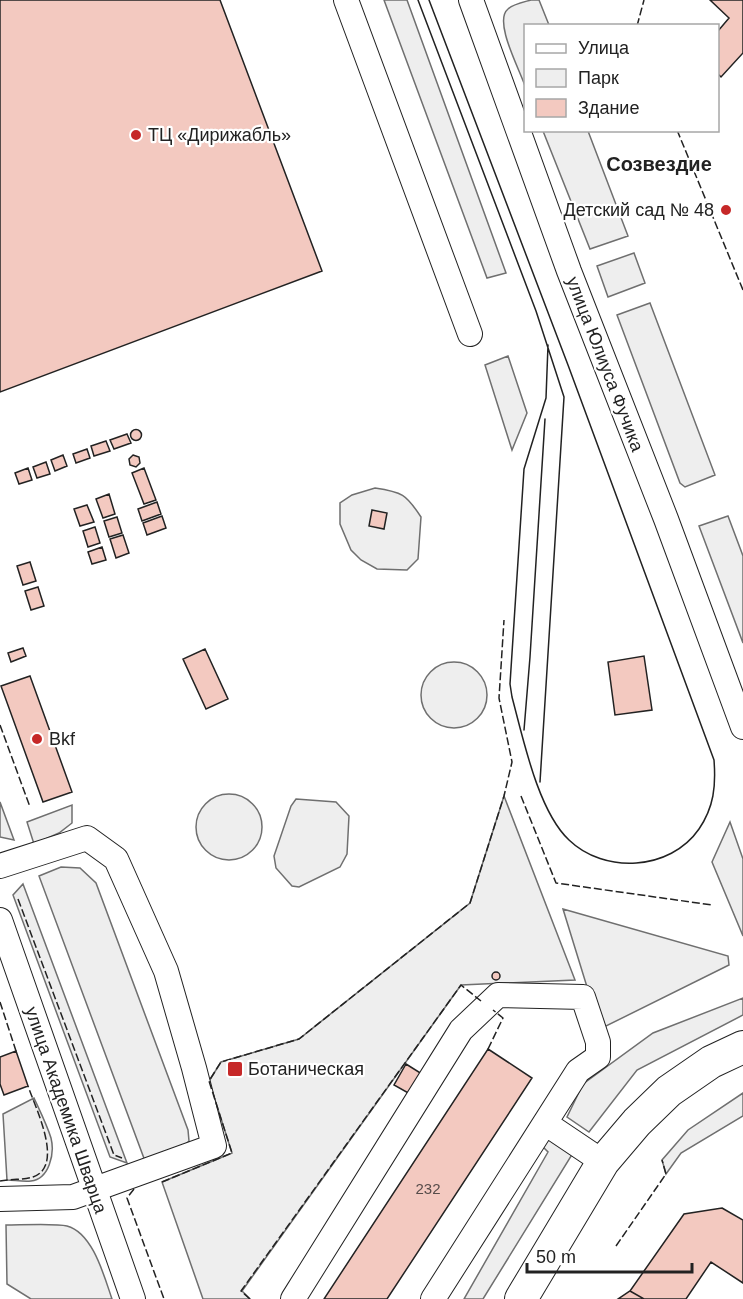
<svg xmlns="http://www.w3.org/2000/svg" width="743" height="1299" font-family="Arial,sans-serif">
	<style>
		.green { fill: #eee; stroke: #6f6f6f; stroke-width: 1.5 }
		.building { fill: #f3c9c0; stroke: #222; stroke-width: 1.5 }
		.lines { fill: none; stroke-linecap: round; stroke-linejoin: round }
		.minor-casing { stroke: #222; stroke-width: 26 }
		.major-casing { stroke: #222; stroke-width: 34 }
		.minor { stroke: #fff; stroke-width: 24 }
		.major { stroke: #fff; stroke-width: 32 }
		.tram { stroke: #222; stroke-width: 1.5 }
		.fence { stroke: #222; stroke-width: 1.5; stroke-dasharray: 8 3; stroke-linecap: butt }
		.poi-dot { fill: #c62828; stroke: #fff; stroke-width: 2 }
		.labels { text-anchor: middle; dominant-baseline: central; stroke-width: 4.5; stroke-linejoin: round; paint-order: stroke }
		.number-label { font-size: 15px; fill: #564c4a }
		.poi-label { font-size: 18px; fill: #222; stroke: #fff; text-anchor: start }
		.street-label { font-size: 18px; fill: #222; stroke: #fff }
		.neighbourhood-label { font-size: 20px; font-weight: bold; fill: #222; stroke: #fff }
	</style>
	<rect width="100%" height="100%" fill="#fff"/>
	<path class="green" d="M 384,0 L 407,0 L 506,273 L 487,278 Z
		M 531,0 L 539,0 L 549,25 L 526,26 L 525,86 C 520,70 493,21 508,9 C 513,4 524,2 531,0 Z
		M 543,131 L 588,131 L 628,236 L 590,249 Z
		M 634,253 L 645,283 L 608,297 L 597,266 Z
		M 650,303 L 715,475 L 685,487 L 680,483 L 617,315 Z
		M 508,356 L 527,413 L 512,450 L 485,365 Z
		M 375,488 C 402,492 406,494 421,517 L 418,559 L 407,570 L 377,569 L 361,560 L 351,550 L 340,524 L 340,503 L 352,495 Z
		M 728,516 L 743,556 L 743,643 L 699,526 Z
		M421 695a33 33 0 1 1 66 0a33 33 0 1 1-66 0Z
		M196 827a33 33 0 1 1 66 0a33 33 0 1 1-66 0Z
		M 504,796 L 575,980 L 461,985 L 242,1291 L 250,1299 L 203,1299 L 162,1182 L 232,1153 L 209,1081 L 221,1062 L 299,1039 L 470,903 Z
		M 296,799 L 336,802 L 349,816 L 347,854 L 340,867 L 299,887 L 292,886 L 276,868 L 274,856 L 291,806 Z
		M 0,802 L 14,840 L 0,837 Z
		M 72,805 L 72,823 L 59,833 L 34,844 L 27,822 Z
		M 730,822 L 743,859 L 743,936 L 712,862 Z
		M 61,867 L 80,868 L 96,883 L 188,1130 L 189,1141 L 181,1149 L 145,1161 L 39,876 Z
		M 23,884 L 127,1163 L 110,1157 L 13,895 Z
		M 563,909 L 728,956 L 729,965 L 600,1029 Z
		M 743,998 L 743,1015 L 637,1070 L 589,1132 L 567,1117 L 583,1084 L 653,1033 Z
		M 743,1093 L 743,1116 L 681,1153 L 666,1174 L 662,1160 L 688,1130 Z
		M 34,1098 C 40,1111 47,1125 51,1138 C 55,1154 49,1179 31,1181 C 23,1182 14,1180 7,1180 L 3,1114 Z
		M 547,1135 L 573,1153 L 483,1299 L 464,1299 L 548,1152 L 541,1145 Z
		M 6,1225 C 20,1225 56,1223 67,1226 C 93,1233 104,1276 112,1299 L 31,1299 L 7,1284 Z"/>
	<path class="building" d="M 0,0 L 220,0 L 322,271 L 0,392 Z
		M 710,0 L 743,0 L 743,53 L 721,77 L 718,74 L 718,31 L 729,18 Z
		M130.5 435a5.5 5.5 0 1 1 11 0a5.5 5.5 0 1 1-11 0Z
		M 127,434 L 131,443 L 114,449 L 110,440 Z
		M 106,441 L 110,451 L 94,456 L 91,446 Z
		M 87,449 L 90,458 L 76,463 L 73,454 Z
		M 63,455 L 67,466 L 55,471 L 51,460 Z
		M 133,455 L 139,457 L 140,463 L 136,467 L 130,465 L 129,459 Z
		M 46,462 L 50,474 L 37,478 L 33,467 Z
		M 28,468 L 32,480 L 19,484 L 15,473 Z
		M 144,468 L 156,500 L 144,504 L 132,473 Z
		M 109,494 L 115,514 L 103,518 L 96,499 Z
		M 157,502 L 161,514 L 142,521 L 138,509 Z
		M 87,505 L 94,522 L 80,526 L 74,509 Z
		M 372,510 L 387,513 L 384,529 L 369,526 Z
		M 162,516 L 166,528 L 147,535 L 143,523 Z
		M 117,517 L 122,533 L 109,537 L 104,521 Z
		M 95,527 L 100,543 L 88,547 L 83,531 Z
		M 123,535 L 129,553 L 116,558 L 110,539 Z
		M 102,547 L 106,560 L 92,564 L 88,552 Z
		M 30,562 L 36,581 L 23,585 L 17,566 Z
		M 38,587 L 44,606 L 31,610 L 25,591 Z
		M 23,648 L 26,656 L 11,662 L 8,653 Z
		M 205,649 L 228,699 L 206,709 L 183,659 Z
		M 644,656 L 652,710 L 615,715 L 608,662 Z
		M 30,676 L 72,792 L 43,802 L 1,686 Z
		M492 976a4 4 0 1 1 8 0a4 4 0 1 1-8 0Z
		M 488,1049 L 532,1078 L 387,1299 L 324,1299 Z
		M 16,1051 L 28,1086 L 4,1095 L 0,1084 L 0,1057 Z
		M 406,1064 L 422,1074 L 410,1094 L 394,1085 Z
		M 722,1208 L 743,1220 L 743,1283 L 711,1262 L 686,1299 L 644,1299 L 630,1291 L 684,1214 Z
		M 630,1291 L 644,1299 L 618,1299 Z"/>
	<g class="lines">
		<g class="minor-casing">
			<path id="minor" d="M 346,0 L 470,334
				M 471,0 L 569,271 L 666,519 L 743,727
				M 0,866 L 87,838 L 116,859 L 166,971 L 194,1068 L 214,1146 L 73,1197 L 0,1199
				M 0,920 L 133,1299
				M 545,1123 L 603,1162
				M 293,1299 L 461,1030 L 498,995 L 583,997 L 598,1042 L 598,1057 L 578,1071 L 433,1299"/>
		</g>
		<g class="major-casing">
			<path id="major" d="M 521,1299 L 603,1162 L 637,1122 L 669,1091 L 711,1062 L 743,1047"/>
		</g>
		<use href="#minor" class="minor"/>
		<use href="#major" class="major"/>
		<path class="tram" d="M 418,0 L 536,311 L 564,397 L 540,782
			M 429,0 L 568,365 L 714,760 C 716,786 714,807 699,829 C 670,871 604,874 569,840 C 538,811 523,738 512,697 L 510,684 L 524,469 L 546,398 L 548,345
			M 524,730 L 530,657 L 545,419"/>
		<path class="fence" d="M 637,26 L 644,0
			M 677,130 L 743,290
			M 0,725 L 30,807
			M 521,796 L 556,883 L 712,905
			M 18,899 L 114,1155 L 122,1158
			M 0,1002 L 16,1051
			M 488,1049 L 503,1018 L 493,1010
			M 0,1181 C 10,1179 23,1180 33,1177 C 65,1166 35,1107 28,1086
			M 162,1182 L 232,1153 L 209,1081 L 221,1062 L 299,1039 L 470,903 L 504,796 L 512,762 L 499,698 L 504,620
			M 134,1189 L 127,1198 L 164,1299
			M 616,1246 L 666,1174 L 662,1160
			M 250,1299 L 241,1291 L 461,985 L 481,1001"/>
	</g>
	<g class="poi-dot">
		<circle cx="136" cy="135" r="6"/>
		<circle cx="726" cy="210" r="6"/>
		<circle cx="37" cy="739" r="6"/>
		<rect x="227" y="1061" width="16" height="16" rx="3"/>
	</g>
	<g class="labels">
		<g class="number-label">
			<text x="428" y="1188">232</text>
		</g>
		<g class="poi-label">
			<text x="148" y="135">ТЦ «Дирижабль»</text>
			<text x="714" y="210" text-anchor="end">Детский сад № 48</text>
			<text x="49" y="739">Bkf</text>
			<text x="248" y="1069">Ботаническая</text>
		</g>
		<g class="street-label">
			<text transform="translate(605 364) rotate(69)">улица Юлиуса Фучика</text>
			<text transform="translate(66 1110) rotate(71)">улица Академика Шварца</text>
		</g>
		<g class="neighbourhood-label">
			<text x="659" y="164">Созвездие</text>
		</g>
	</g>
	<rect x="524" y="24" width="195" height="108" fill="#ffffff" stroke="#a7a7a7" stroke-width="1.5"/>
	<rect x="536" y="44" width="30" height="9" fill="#ffffff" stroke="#a7a7a7" stroke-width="1.5"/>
	<text x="578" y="54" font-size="18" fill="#222222">Улица</text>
	<rect x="536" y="69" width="30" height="18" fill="#eeeeee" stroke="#a7a7a7" stroke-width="1.5"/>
	<text x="578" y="84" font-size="18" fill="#222222">Парк</text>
	<rect x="536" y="99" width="30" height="18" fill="#f3c9c0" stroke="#a7a7a7" stroke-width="1.5"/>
	<text x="578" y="114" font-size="18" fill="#222222">Здание</text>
	<path d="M527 1263v9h165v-9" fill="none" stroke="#222222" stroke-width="3"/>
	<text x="536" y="1263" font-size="18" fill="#222222" stroke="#ffffff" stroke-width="4.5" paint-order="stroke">50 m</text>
</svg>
